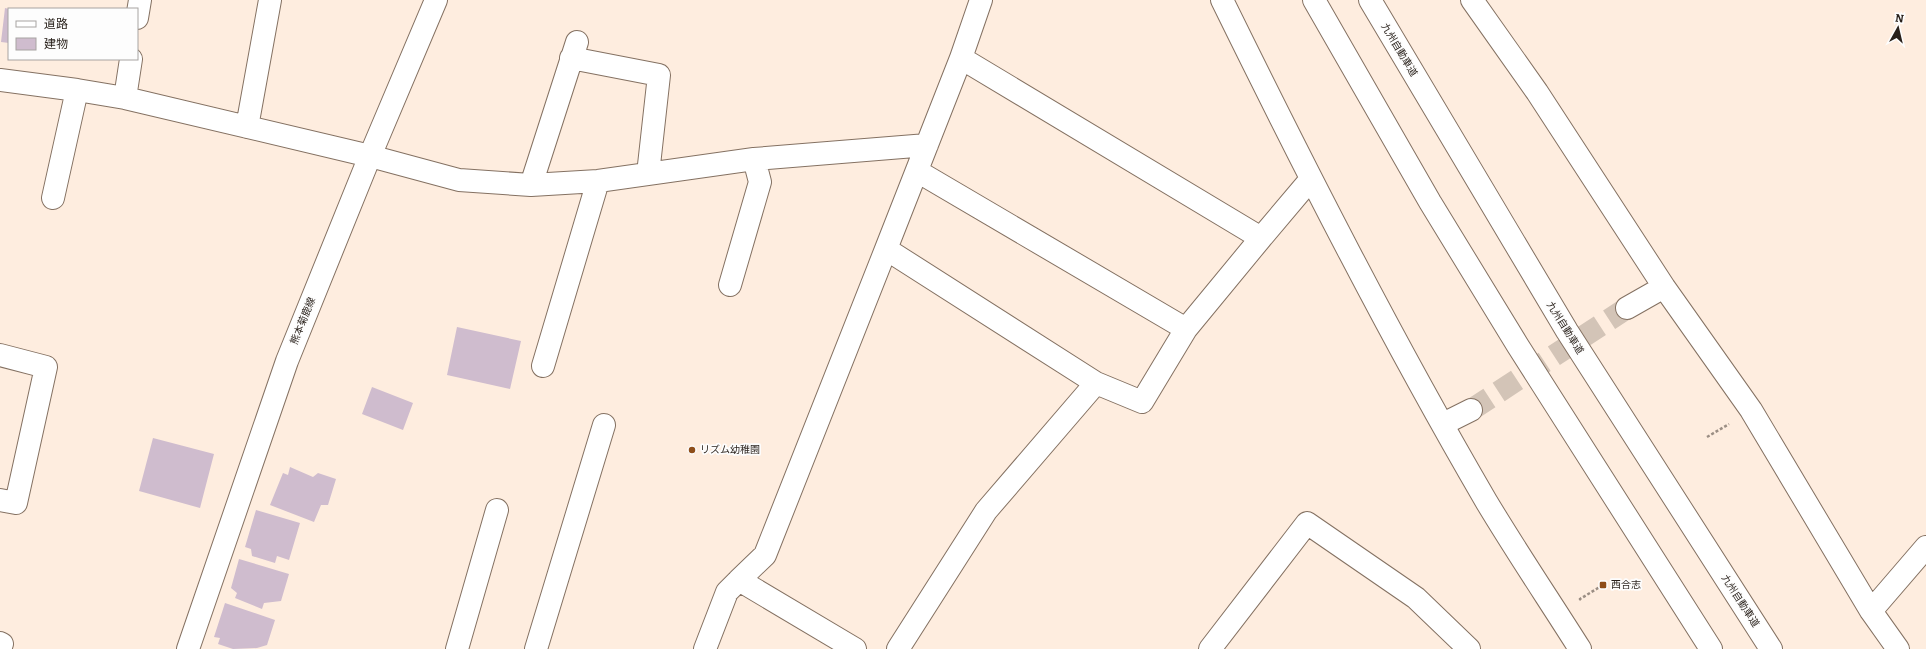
<svg xmlns="http://www.w3.org/2000/svg" width="1926" height="649" font-family="Bitter,'Noto Sans JP',serif">
	<style>
		.building { fill: #cfbcce }
		.lines { fill: none; stroke-linecap: round; stroke-linejoin: round }
		.street-tunnel { stroke: #d3c4b7; stroke-width: 22; stroke-dasharray: 22 11; stroke-linecap: butt }
		.street-casing { stroke: #847162; stroke-width: 24 }
		.primary-casing { stroke: #847162; stroke-width: 24 }
		.highway-casing { stroke: #847162; stroke-width: 24 }
		.path { stroke: #9b8e84; stroke-width: 2.5; stroke-dasharray: 3 2; stroke-linecap: butt }
		.street { stroke: #fff; stroke-width: 22 }
		.primary { stroke: #fff; stroke-width: 22 }
		.highway { stroke: #fff; stroke-width: 22 }
		.poi-dot { fill: #8e4d19; stroke: #fdfdfd; stroke-width: 1.5 }
		.labels { text-anchor: middle; dominant-baseline: central; stroke-width: 3.5; stroke-linejoin: round; paint-order: stroke }
		.street-label { font-size: 10px; fill: #271f19; stroke: #fdfdfd }
		.poi-label { font-size: 10px; fill: #271f19; stroke: #fdfdfd; text-anchor: start }
	</style>
	<rect width="100%" height="100%" fill="#feeddf"/>
	<path class="building" d="M 5,8 L 9,9 L 9,43 L 1,42 Z
		M 457,327 L 521,341 L 510,389 L 447,375 Z
		M 372,387 L 413,403 L 403,430 L 362,414 Z
		M 153,438 L 214,454 L 200,508 L 139,491 Z
		M 290,467 L 313,477 L 318,473 L 336,479 L 328,505 L 321,505 L 314,522 L 270,505 L 283,473 L 288,475 Z
		M 256,510 L 300,523 L 289,560 L 277,556 L 275,563 L 252,556 L 251,549 L 245,547 Z
		M 239,559 L 289,574 L 281,601 L 264,603 L 262,609 L 235,598 L 237,593 L 231,588 Z
		M 225,603 L 275,620 L 267,645 L 257,648 L 233,649 L 218,644 L 220,638 L 214,637 Z"/>
	<g class="lines">
		<path class="street-tunnel" d="M 1471,410 L 1627,308"/>
		<g class="street-casing">
			<path id="street" d="M 981,0 L 961,58 L 1261,238 L 1310,180
				M 1222,0 C 1305,169 1391,338 1486,501 C 1516,551 1549,600 1580,649
				M 1472,0 L 1537,92 L 1664,287 L 1751,410 L 1871,611 L 1898,649
				M 137,18 L 140,0
				M 571,58 L 659,75 L 648,174
				M 961,58 L 886,249 L 1096,383 L 1142,402 L 1186,329 L 1261,238
				M 0,80 L 77,90 L 125,98 L 370,156 L 459,180 L 531,185 L 598,181 L 754,159 L 927,145
				M 125,98 L 131,59
				M 247,127 L 270,0
				M 917,171 L 1186,329
				M 531,185 L 577,42
				M 53,198 L 77,90
				M 730,285 L 760,182 L 754,159
				M 1627,308 L 1664,287
				M 0,355 L 46,367 L 16,503 L 0,500
				M 543,366 L 598,181
				M 1443,424 L 1471,410
				M 1871,611 L 1926,547
				M 0,643 L 2,644
				M 457,649 L 497,510
				M 536,649 L 604,425
				M 705,649 L 727,592 L 739,580
				M 855,649 L 739,580 L 765,555 L 886,249
				M 898,649 L 986,511 L 1096,383
				M 1210,649 L 1307,523 L 1416,598 L 1469,649"/>
		</g>
		<g class="primary-casing">
			<path id="primary" d="M 188,649 L 287,361 L 370,156 L 436,0"/>
		</g>
		<g class="highway-casing">
			<path id="highway" d="M 1314,0 L 1430,202 L 1518,346 L 1711,649
				M 1370,0 L 1567,331 L 1771,649"/>
		</g>
		<path class="path" d="M 1707,437 L 1729,424
			M 1581,600 L 1580,599 L 1603,585"/>
		<use href="#street" class="street"/>
		<use href="#primary" class="primary"/>
		<use href="#highway" class="highway"/>
	</g>
	<g class="poi-dot">
		<circle cx="692" cy="450" r="4"/>
		<rect x="1599" y="581" width="8" height="8" rx="2"/>
	</g>
	<g class="labels">
		<g class="street-label">
			<text transform="translate(1399 50) rotate(59)">九州自動車道</text>
			<text transform="translate(303 321) rotate(-68)">熊本菊鹿線</text>
			<text transform="translate(1565 328) rotate(58)">九州自動車道</text>
			<text transform="translate(1740 601) rotate(57)">九州自動車道</text>
		</g>
		<g class="poi-label">
			<text x="700" y="450">リズム幼稚園</text>
			<text x="1611" y="585">西合志</text>
		</g>
	</g>
	<rect x="8" y="8" width="130" height="52" fill="#fdfdfd" stroke="#a7a4a2"/>
	<rect x="16" y="21" width="20" height="6" fill="#ffffff" stroke="#a7a4a2"/>
	<text x="44" y="28" font-size="12" fill="#271f19">道路</text>
	<rect x="16" y="38" width="20" height="12" fill="#cfbcce" stroke="#a7a4a2"/>
	<text x="44" y="48" font-size="12" fill="#271f19">建物</text>
	<g transform="translate(1898 28) rotate(8)" stroke="#fdfdfd" stroke-width="3" paint-order="stroke">
	<path d="M0-3L7 15L0 10L-7 15Z" fill="#271f19"/>
	<text y="-6" font-size="11" font-weight="bold" text-anchor="middle" fill="#271f19">N</text>
	</g>
</svg>
